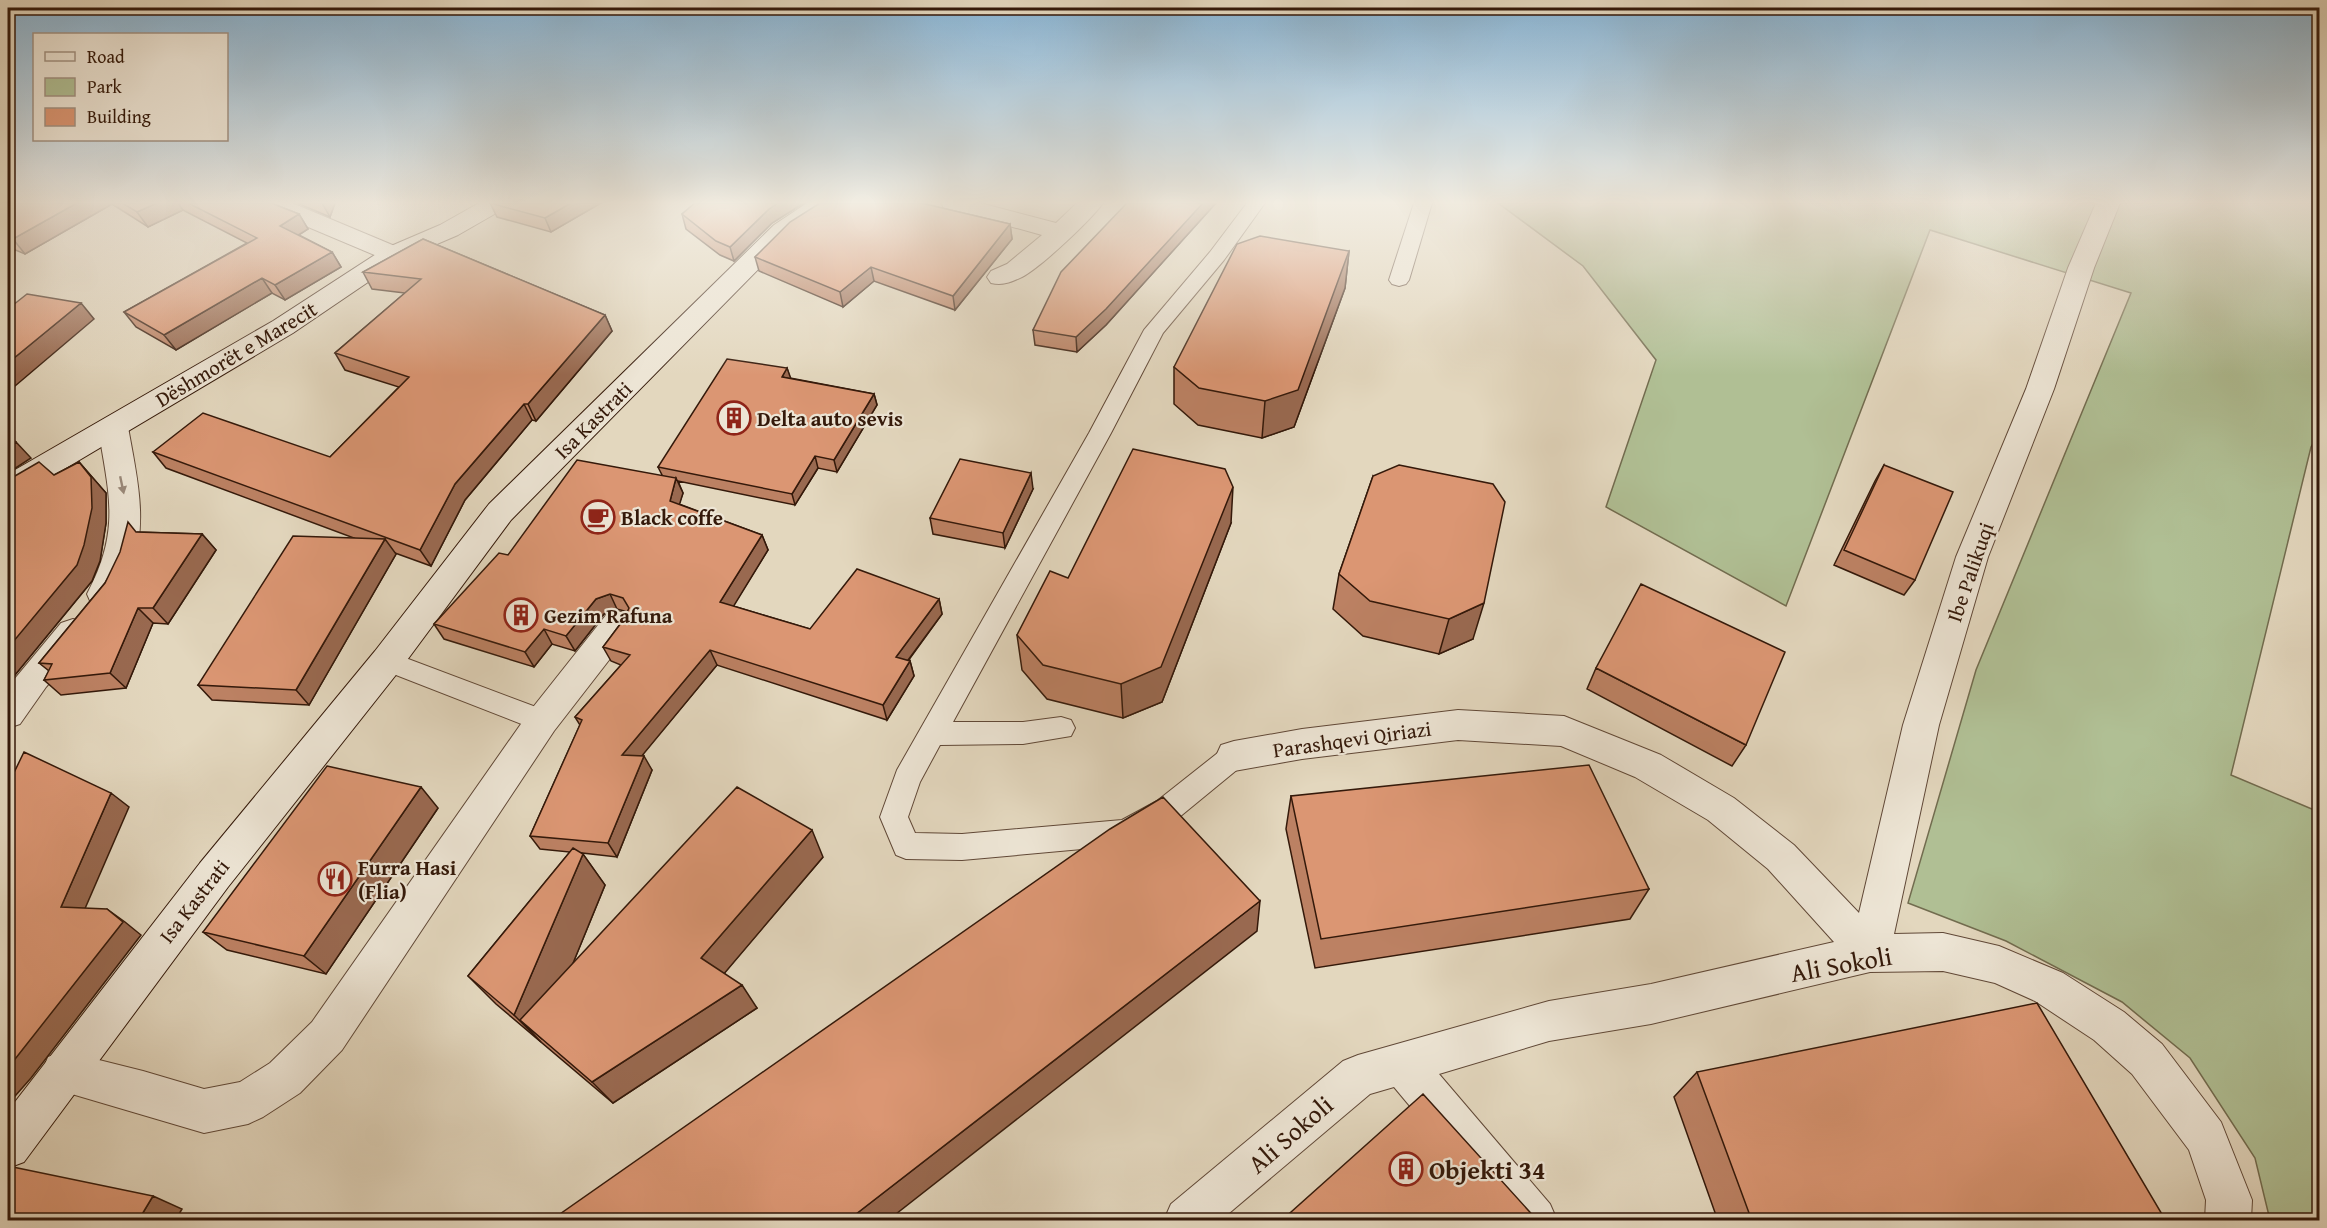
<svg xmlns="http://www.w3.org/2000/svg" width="2327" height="1228" font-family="'Gentium Book Plus',serif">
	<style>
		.green { fill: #b0bf94; stroke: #726c4f; stroke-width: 1.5 }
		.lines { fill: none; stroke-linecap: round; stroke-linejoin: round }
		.lane-casing { stroke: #604837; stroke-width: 2 }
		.street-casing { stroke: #604837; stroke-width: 2 }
		.secondary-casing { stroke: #34190a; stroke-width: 2 }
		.lane { fill: #ede5d5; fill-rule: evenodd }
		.street { fill: #ede5d5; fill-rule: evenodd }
		.secondary { fill: #ede5d5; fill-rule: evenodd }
		.wall { fill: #bc8163; stroke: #34190a; stroke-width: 1.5 }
		.shaded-wall { fill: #996950; stroke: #34190a; stroke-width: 1.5 }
		.building { fill: #db9673; stroke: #34190a; stroke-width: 1.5 }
		.oneway { fill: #9a897a }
		.labels { text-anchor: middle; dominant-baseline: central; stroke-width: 4.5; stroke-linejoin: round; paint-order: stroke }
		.street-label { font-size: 21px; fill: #34190a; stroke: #ede5d5 }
		.poi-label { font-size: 21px; font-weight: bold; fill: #34190a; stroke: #ede5d5; text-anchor: start }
		.near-street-label { font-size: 26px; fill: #34190a; stroke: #ede5d5 }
		.near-poi-label { font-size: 26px; font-weight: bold; fill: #34190a; stroke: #ede5d5; text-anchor: start }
	</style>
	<rect width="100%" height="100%" fill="#e3d7be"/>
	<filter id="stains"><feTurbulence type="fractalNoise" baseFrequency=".00333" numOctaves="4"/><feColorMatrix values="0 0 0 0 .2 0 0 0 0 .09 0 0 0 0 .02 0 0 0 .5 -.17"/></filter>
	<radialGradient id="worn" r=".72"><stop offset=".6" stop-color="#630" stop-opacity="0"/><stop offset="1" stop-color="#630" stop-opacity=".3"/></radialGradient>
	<path class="green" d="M 1498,203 L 2319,203 L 2319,433 L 2311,447 L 2231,775 L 2319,812 L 2319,1220 L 2270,1220 L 2255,1158 L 2190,1058 L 2122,1002 L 2006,941 L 1908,903 L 1976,670 L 2131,293 L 1930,230 L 1786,606 L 1606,507 L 1656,360 L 1583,266 Z"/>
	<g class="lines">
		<g class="lane-casing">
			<path id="lane" d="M 1247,203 L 1265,203 L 1224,260 L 1163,333 L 1111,433 L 953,722 L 1023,722 L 1061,717 L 1071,720 L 1075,728 L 1071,736 L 1023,744 L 940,745 L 920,782 L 908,817 L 915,833 L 962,834 L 1122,820 L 1157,801 L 1224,748 L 1234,744 L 1244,748 L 1248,756 L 1244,764 L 1177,819 L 1126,845 L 962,860 L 906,859 L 896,855 L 880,817 L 897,770 L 1089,433 L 1144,330 L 1210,252 Z
				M 1414,203 L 1432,203 L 1409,280 L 1406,284 L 1399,286 L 1392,284 L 1389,280 Z
				M 387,651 L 552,713 L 556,721 L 552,729 L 542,732 L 378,668 L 374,661 L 378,654 Z"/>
		</g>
		<g class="street-casing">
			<path id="street" d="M 260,203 L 292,203 L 402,249 L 406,254 L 402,259 L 393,262 L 384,259 L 263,208 Z
				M 941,203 L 980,203 L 1056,223 L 1077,203 L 1103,203 C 1092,219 1040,268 1022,277 C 1011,282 1003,286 991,283 L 987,277 L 991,271 L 1007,264 L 1042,235 L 944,208 Z
				M 2096,203 L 2120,203 L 2094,268 L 2054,389 L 1988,557 L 1939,725 L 1894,934 L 1943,933 L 1999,946 L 2063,973 L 2124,1012 L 2162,1044 L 2221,1122 L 2252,1200 L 2251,1220 L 2205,1220 L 2206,1200 L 2189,1150 L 2132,1074 L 2094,1040 L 2035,1001 L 1995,983 L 1943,971 L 1870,972 L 1651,1024 L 1549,1041 L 1439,1074 L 1550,1204 L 1557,1220 L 1505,1220 L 1394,1087 L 1370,1094 L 1221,1220 L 1164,1220 L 1171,1204 L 1343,1061 L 1358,1055 L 1549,1001 L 1651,984 L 1834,942 L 1768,869 L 1708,820 L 1635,777 L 1561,746 L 1458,740 L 1302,759 L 1234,771 L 1221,767 L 1216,756 L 1221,745 L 1234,741 L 1302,729 L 1458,710 L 1564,716 L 1661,755 L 1734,798 L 1794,845 L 1859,913 L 1903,725 L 1956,557 L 2026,389 L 2068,268 Z
				M 113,417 L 123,420 L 128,427 C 136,473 148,519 133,565 C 129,578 121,591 115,603 L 103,607 L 91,603 L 87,594 C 121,530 109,495 98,427 L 103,420 Z
				M 618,611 L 630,615 L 635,624 L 630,633 L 554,731 L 342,1050 L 300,1093 L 263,1117 L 248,1124 L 204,1133 L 48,1087 L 42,1072 L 48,1057 L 63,1051 L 143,1071 L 204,1089 L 240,1082 L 270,1063 L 312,1022 L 530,711 L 606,615 Z
				M 73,619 L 85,623 L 90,632 L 85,641 L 46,687 L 20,724 L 8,728 L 8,687 L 61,623 Z"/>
		</g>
		<g class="secondary-casing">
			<path id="secondary" d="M 479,203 L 508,203 L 505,208 L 458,235 L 402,259 L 293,333 L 19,496 L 8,499 L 8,474 L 273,321 L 384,249 L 440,225 Z
				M 807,203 L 835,203 L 832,208 L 792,235 L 511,520 L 399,671 L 228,887 L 24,1162 L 8,1168 L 8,1111 L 200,863 L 375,651 L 489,504 L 774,225 Z"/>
		</g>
		<use href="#lane" class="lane"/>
		<use href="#street" class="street"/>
		<use href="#secondary" class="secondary"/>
	</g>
	<path class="wall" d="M 8,203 L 271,203 L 299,214 L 308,229 L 299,235 L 332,252 L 341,267 L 285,300 L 272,293 L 176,350 L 136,327 L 124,312 L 247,243 L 183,210 L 148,227 L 112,204 L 25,254 L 8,247 Z
		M 297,203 L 335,203 L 330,217 Z
		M 490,203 L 601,203 L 551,232 L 497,217 Z
		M 695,203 L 804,203 L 772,223 L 734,261 L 720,255 L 686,229 L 682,214 Z
		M 820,203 L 927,203 L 925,204 L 1010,224 L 1012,239 L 955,310 L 874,281 L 843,307 L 759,271 L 755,257 Z
		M 1127,203 L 1216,203 L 1106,325 L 1077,352 L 1035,345 L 1033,330 Z
		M 423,239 L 605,315 L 612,331 L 536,421 L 532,420 L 465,500 L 431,566 L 395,553 L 396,554 L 309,705 L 212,700 L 198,685 L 354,538 L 166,468 L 153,452 L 330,457 L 399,387 L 345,370 L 335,353 L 405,293 L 372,289 L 363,272 Z
		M 1349,251 L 1345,288 L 1294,427 L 1262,438 L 1198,425 L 1174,404 L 1174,367 Z
		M 787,368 L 790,378 L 874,394 L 877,405 L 837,472 L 818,468 L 795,505 L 678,481 L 683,493 L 679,504 L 762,535 L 768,550 L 733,606 L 810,629 L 939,599 L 942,614 L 908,661 L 910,661 L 914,676 L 887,720 L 717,665 L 641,756 L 652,770 L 617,857 L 582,853 L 605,885 L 573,963 L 823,857 L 724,973 L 757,1008 L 613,1103 L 496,1004 L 468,976 L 570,852 L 540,849 L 530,836 L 580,725 L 575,717 L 621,665 L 611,661 L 603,647 L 624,619 L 628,612 L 617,609 L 604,614 L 575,651 L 552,644 L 534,667 L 444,639 L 434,624 L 508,555 L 662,475 L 658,467 Z
		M 79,462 L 106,493 L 106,523 L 100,561 L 92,581 L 15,675 L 8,674 L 8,547 L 54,475 Z
		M 1884,465 L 1915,580 L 1904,595 L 1834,565 L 1875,481 Z
		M 1373,476 L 1473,639 L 1439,654 L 1363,636 L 1333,609 L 1339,574 Z
		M 1033,489 L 1005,548 L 933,534 L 930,518 Z
		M 1231,523 L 1162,702 L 1123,718 L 1047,699 L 1022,670 L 1017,635 L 1068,578 Z
		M 137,532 L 202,534 L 216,550 L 168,624 L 153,623 L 126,688 L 61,695 L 44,680 L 49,671 L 39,663 L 105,583 Z
		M 1596,668 L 1746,745 L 1732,766 L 1587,689 Z
		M 1291,796 L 1649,889 L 1630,919 L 1315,968 L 1286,829 Z
		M 438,808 L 326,974 L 227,950 L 203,932 Z
		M 1697,1072 L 2166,1221 L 1718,1221 L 1674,1097 Z"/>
	<path class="shaded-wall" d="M 77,203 L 111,203 L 112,204 L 25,254 L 13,239 Z
		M 157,203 L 178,203 L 183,210 L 148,227 L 137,212 Z
		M 322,203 L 335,203 L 330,217 Z
		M 571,203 L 601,203 L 551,232 L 545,218 Z
		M 778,203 L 804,203 L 772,223 L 734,261 L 730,247 L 769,209 Z
		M 1203,203 L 1216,203 L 1106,325 L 1077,352 L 1076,337 Z
		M 299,214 L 308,229 L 289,241 L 280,226 Z
		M 1010,224 L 1012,239 L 955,310 L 953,296 Z
		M 1349,251 L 1345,288 L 1294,427 L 1262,438 L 1265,401 Z
		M 332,252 L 341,267 L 285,300 L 275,285 Z
		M 871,267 L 874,281 L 843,307 L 840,292 Z
		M 262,278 L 272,293 L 176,350 L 164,335 Z
		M 81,303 L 94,319 L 8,392 L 8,363 Z
		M 605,315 L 612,331 L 536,421 L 528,404 Z
		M 787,368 L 791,379 L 782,377 Z
		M 874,394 L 877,405 L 837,472 L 834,460 Z
		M 524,404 L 532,420 L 465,500 L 431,566 L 420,550 L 455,484 Z
		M 16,442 L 31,458 L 8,473 L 8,447 Z
		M 815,456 L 818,468 L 795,505 L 792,494 Z
		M 79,462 L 106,493 L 106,523 L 100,561 L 92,581 L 15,675 L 8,668 L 8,648 Z
		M 1031,473 L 1033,489 L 1005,548 L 1003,533 Z
		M 676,478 L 683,493 L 676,516 L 670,501 Z
		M 1233,487 L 1231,523 L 1162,702 L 1123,718 L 1121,684 Z
		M 202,534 L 216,550 L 168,624 L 153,608 Z
		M 762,535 L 768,550 L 727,617 L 720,602 Z
		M 385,539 L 396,554 L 309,705 L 296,690 Z
		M 610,594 L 617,609 L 604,614 L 575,651 L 566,636 L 596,599 Z
		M 939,599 L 942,614 L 900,671 L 896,657 Z
		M 1484,603 L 1473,639 L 1439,654 L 1449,619 Z
		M 138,608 L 153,623 L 126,688 L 110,673 Z
		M 544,629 L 552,644 L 534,667 L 525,652 Z
		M 710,650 L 717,665 L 631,769 L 622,755 Z
		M 910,661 L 914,676 L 887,720 L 883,705 Z
		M 644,756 L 652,770 L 617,857 L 608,843 Z
		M 421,787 L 438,808 L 326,974 L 304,956 Z
		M 111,793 L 129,807 L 80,920 L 61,907 Z
		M 812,830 L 823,857 L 717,982 L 701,958 Z
		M 583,854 L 605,885 L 542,1039 L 520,1020 L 541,1042 L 514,1015 Z
		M 1260,901 L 1257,931 L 887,1221 L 847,1221 Z
		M 107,909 L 125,922 L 141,935 L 31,1078 L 8,1104 L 8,1068 Z
		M 742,985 L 757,1008 L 613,1103 L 592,1082 Z
		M 153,1196 L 182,1209 L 175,1221 L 138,1221 Z"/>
	<path class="building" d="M 8,203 L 77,203 L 13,239 L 8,237 Z
		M 122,203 L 157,203 L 137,212 Z
		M 188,203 L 271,203 L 299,214 L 280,226 L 332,252 L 275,285 L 262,278 L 164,335 L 124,312 L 257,238 Z
		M 490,203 L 571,203 L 545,218 Z
		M 695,203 L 778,203 L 769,209 L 730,247 L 716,241 L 682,214 Z
		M 820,203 L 921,203 L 1010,224 L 953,296 L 871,267 L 840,292 L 755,257 L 790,222 Z
		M 1127,203 L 1203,203 L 1106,309 L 1076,337 L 1033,330 L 1061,272 Z
		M 1260,236 L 1349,251 L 1298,390 L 1265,401 L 1199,388 L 1174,367 L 1237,244 Z
		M 423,239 L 605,315 L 528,404 L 524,404 L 455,484 L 420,550 L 153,452 L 203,413 L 330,457 L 409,377 L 335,353 L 421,279 L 363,272 Z
		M 27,294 L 81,303 L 8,363 L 8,309 Z
		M 727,359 L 787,368 L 782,377 L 874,394 L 834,460 L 815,456 L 792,494 L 658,467 Z
		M 8,435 L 16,442 L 8,447 Z
		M 1133,449 L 1225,469 L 1233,487 L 1161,667 L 1121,684 L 1043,665 L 1017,635 L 1050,571 L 1068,578 Z
		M 960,459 L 1031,473 L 1003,533 L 930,518 Z
		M 577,460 L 676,478 L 670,501 L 762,535 L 720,602 L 810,629 L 857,569 L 939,599 L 896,657 L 910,661 L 883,705 L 710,650 L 622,755 L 644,756 L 608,843 L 530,836 L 582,720 L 575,717 L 630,655 L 603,647 L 624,619 L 629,608 L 623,598 L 610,594 L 596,599 L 566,636 L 544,629 L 525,652 L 434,624 L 499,553 L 508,555 Z
		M 39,462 L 54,475 L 79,462 L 91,477 L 92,508 L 84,545 L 77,565 L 8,648 L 8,547 L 14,538 L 8,530 L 8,480 Z
		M 1399,465 L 1493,484 L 1505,502 L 1484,603 L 1449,619 L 1370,601 L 1339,574 L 1373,476 Z
		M 1884,465 L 1953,492 L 1915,580 L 1844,550 Z
		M 128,522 L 136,532 L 202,534 L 153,608 L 138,608 L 110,673 L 44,680 L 52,664 L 39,663 L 105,583 L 120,552 Z
		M 293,536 L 385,539 L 296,690 L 198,685 Z
		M 1641,584 L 1785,652 L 1746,745 L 1596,668 Z
		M 24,752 L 111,793 L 61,907 L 107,909 L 123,922 L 8,1068 L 8,785 Z
		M 1589,765 L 1649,889 L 1321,939 L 1291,796 Z
		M 327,766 L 421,787 L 304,956 L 203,932 Z
		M 737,787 L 812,830 L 701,958 L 742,985 L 592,1082 L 520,1020 Z
		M 1163,797 L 1260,901 L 847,1221 L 550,1221 L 1110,829 Z
		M 573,848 L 583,854 L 514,1015 L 468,976 Z
		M 2037,1003 L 2166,1221 L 1752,1221 L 1697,1072 Z
		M 1423,1094 L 1538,1221 L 1281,1221 Z
		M 8,1166 L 153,1196 L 138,1221 L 8,1221 Z"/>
	<defs><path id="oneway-solid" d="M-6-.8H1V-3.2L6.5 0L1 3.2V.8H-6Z" transform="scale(1.5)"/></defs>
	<use class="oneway" href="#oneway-solid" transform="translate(122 485) rotate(78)"/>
	<linearGradient id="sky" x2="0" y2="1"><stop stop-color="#88b5d6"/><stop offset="0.54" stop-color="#f2ede2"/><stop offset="1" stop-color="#f2ede2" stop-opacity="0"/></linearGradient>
	<rect width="2327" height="375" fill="url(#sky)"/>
	<defs>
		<g id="building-ring" transform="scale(1.725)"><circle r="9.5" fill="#ede5d5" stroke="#8f2418" stroke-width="1.5"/><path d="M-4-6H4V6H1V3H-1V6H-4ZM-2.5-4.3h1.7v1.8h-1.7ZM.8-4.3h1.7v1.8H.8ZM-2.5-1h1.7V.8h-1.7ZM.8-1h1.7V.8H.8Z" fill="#8f2418"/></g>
		<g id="cafe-ring" transform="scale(1.725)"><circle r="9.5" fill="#ede5d5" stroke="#8f2418" stroke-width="1.5"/><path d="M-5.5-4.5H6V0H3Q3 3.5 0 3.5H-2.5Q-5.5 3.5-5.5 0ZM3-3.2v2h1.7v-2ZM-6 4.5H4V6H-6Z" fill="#8f2418"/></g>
		<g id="restaurant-ring" transform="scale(1.725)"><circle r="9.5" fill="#ede5d5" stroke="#8f2418" stroke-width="1.5"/><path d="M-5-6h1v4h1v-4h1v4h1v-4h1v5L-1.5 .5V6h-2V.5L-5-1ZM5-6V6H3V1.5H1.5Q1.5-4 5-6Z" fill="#8f2418"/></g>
	</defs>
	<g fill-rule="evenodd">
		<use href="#building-ring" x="734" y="418"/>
		<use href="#cafe-ring" x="598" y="517"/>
		<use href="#building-ring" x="521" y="615"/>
		<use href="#restaurant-ring" x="335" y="879"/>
		<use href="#building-ring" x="1406" y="1169"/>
	</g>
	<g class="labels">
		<g class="street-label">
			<text transform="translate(236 354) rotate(-31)">Dëshmorët e Marecit</text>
			<text transform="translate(593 420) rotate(-45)">Isa Kastrati</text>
			<text transform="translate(1970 572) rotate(-71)">Ibe Palikuqi</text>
			<text transform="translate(1352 739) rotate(-8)">Parashqevi Qiriazi</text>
			<text transform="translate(194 901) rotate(-52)">Isa Kastrati</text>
		</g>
		<g class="poi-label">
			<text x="757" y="418">Delta auto sevis</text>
			<text x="621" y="517">Black coffe</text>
			<text x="544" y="615">Gezim Rafuna</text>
			<text x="358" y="867">Furra Hasi<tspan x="358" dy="24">(Flia)</tspan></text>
		</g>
		<g class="near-street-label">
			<text transform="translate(1841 964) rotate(-10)">Ali Sokoli</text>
			<text transform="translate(1290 1134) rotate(-41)">Ali Sokoli</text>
		</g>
		<g class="near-poi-label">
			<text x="1429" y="1169">Objekti 34</text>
		</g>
	</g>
	<rect width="2327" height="1228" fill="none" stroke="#e3d7be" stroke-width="30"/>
	<rect x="9" y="9" width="2309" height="1210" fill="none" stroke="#34190a" stroke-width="3"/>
	<rect x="15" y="15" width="2297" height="1198" fill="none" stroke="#34190a" stroke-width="1.5"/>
	<rect x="33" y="33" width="195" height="108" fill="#ede5d5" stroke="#a39384" stroke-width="1.5"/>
	<rect x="45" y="52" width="30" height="9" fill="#ede5d5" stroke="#a39384" stroke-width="1.5"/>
	<text x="87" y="63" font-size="18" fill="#34190a">Road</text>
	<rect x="45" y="78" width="30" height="18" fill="#b0bf94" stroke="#a39384" stroke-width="1.5"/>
	<text x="87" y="93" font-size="18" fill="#34190a">Park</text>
	<rect x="45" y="108" width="30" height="18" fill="#db9673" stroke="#a39384" stroke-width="1.5"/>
	<text x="87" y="123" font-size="18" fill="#34190a">Building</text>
	<rect width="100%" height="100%" filter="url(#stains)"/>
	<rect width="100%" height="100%" fill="url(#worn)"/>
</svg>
